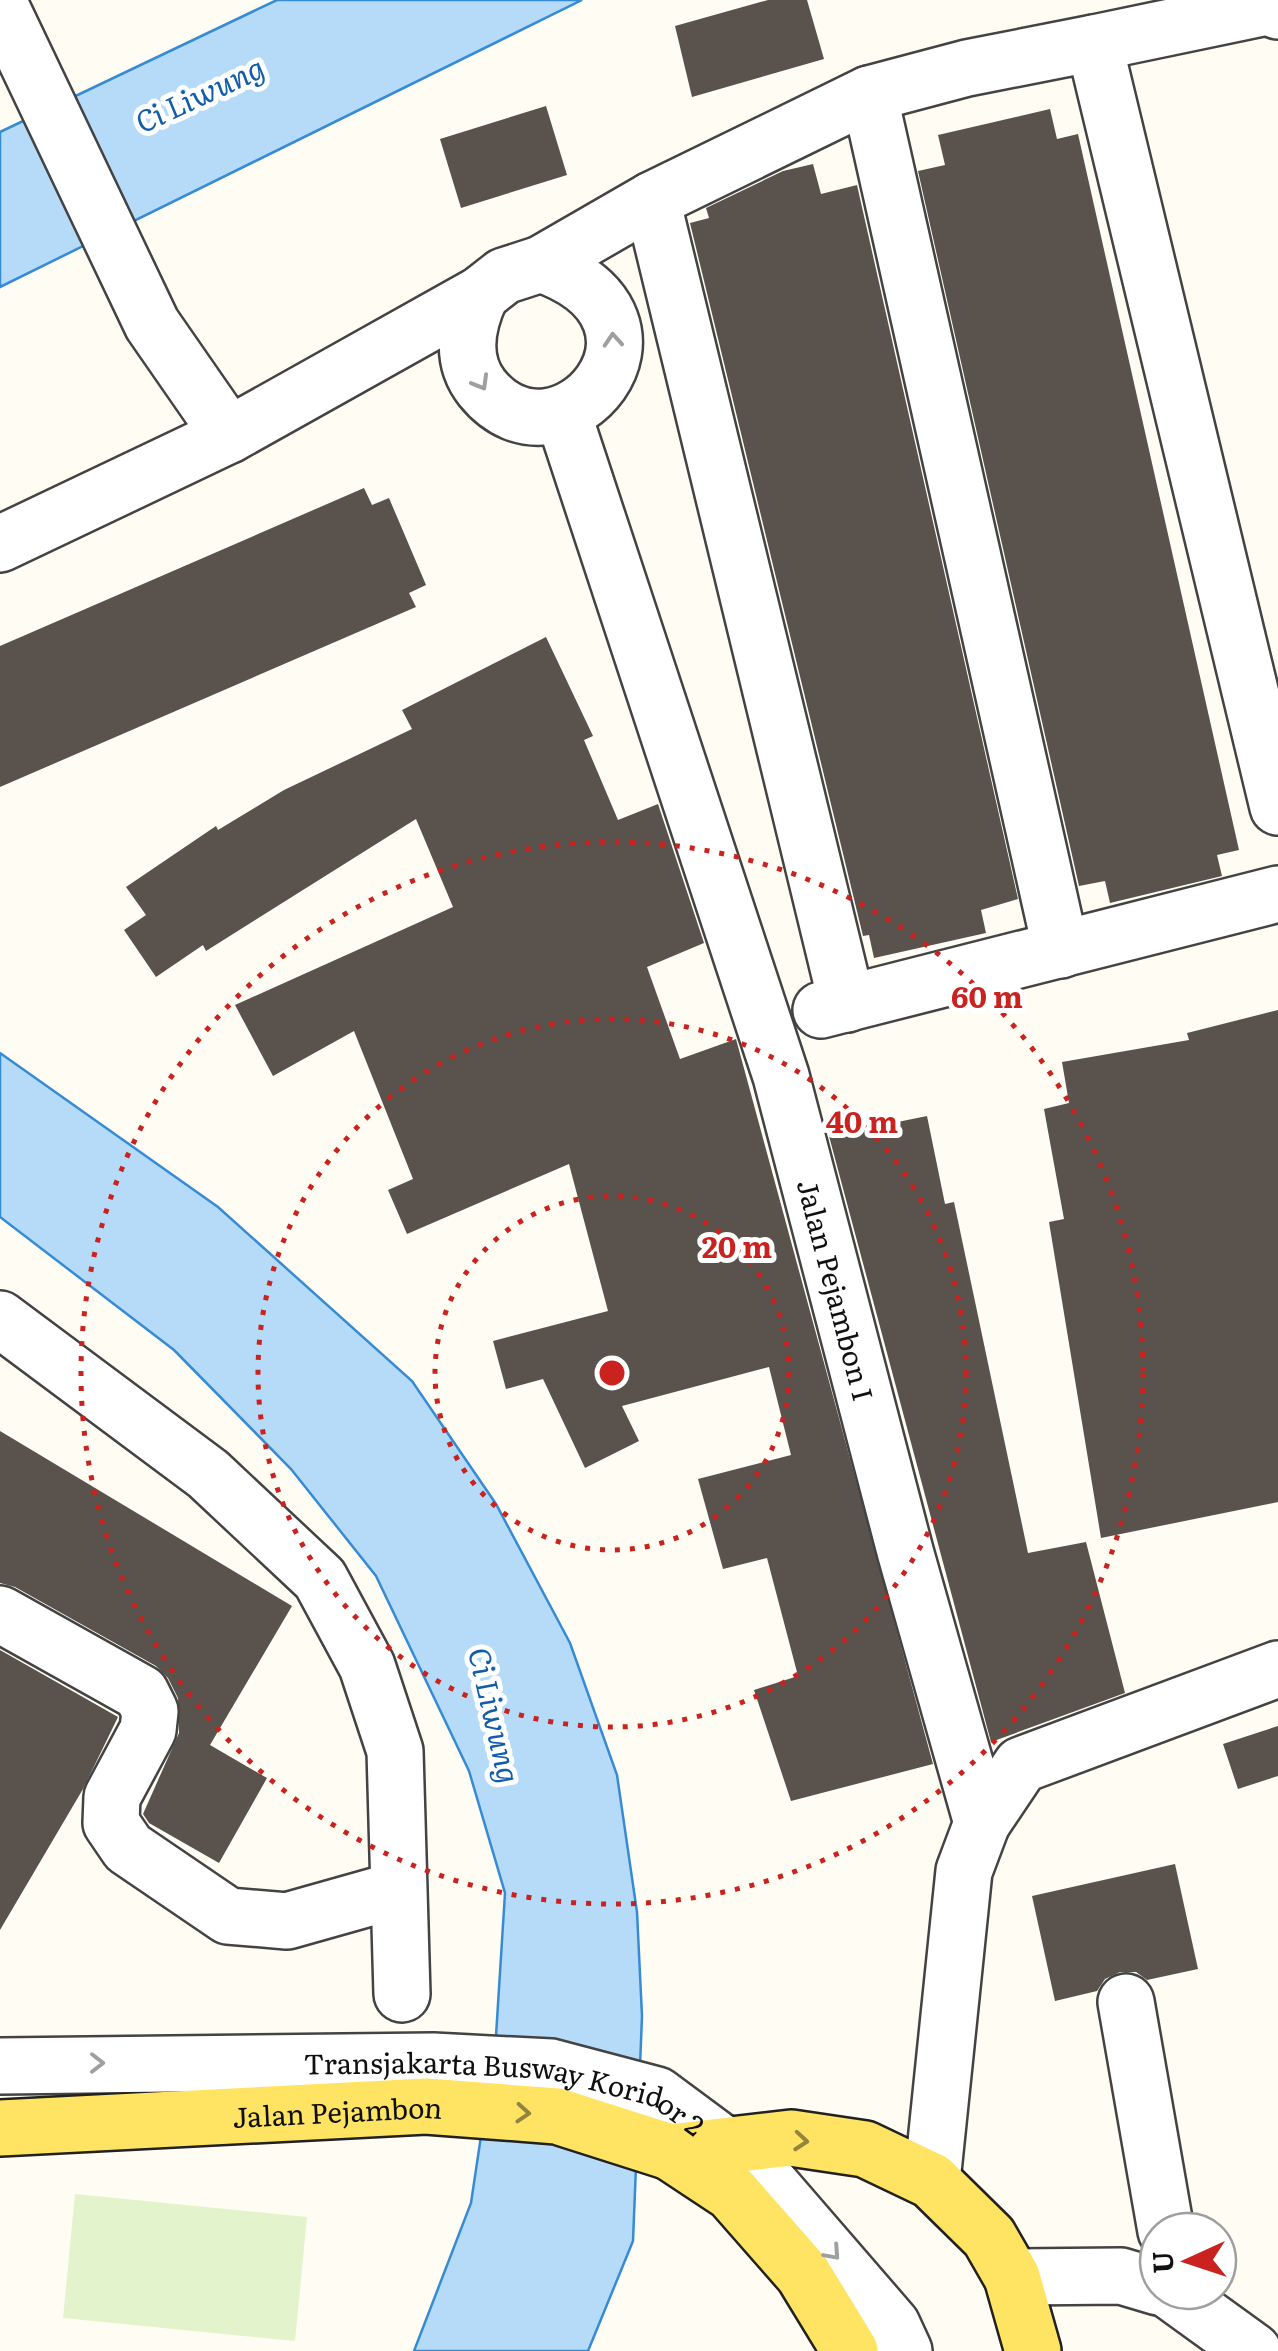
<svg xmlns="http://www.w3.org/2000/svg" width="1278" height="2351" font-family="Literata,serif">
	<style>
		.pitch { fill: #e3f3cc }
		.water { fill: #b5dbf9; stroke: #378bd5; stroke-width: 2.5 }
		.building { fill: #5a524c }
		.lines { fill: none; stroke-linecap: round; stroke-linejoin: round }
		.minor-casing { stroke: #434343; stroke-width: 60 }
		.major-casing { stroke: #212121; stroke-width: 60 }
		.minor { stroke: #fff; stroke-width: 55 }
		.major { stroke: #ffe463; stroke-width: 55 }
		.oneway { stroke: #9f9f9f }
		.oneway2 { stroke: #93853e }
		.ring { fill: none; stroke: #c9221f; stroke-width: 5; stroke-dasharray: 5 10 }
		.labels { text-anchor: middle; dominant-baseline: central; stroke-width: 10; stroke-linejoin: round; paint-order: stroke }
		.street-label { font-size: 28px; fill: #101010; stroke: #fff }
		.water-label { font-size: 30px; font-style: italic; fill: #115daa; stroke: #fff }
		.centre { fill: #c9221f; stroke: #fff; stroke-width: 5 }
		.ring-label { font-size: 30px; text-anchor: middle; font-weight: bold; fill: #c9221f; stroke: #fff; stroke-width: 10; stroke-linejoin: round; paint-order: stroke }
	</style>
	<rect width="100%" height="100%" fill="#fffdf3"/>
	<path class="pitch" d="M 75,2194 L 307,2217 L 295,2341 L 63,2318 Z"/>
	<path class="water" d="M 277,0 L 582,0 L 0,287 L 0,132 Z
		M 0,1053 L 218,1207 L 412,1381 L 496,1504 L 570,1643 L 617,1775 L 637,1912 L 642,2016 L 633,2241 L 588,2351 L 414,2351 L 471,2203 L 496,2036 L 505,1893 L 469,1771 L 376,1576 L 291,1469 L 174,1350 L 0,1217 Z"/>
	<path class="building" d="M 768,0 L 807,0 L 824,59 L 692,97 L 675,26 Z
		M 546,106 L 567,175 L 461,208 L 440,139 Z
		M 1050,109 L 1057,139 L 1078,134 L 1239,850 L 1217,855 L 1222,876 L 1110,903 L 1105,881 L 1079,886 L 918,171 L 945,165 L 938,135 Z
		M 813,164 L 821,194 L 857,185 L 1018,899 L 981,910 L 986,933 L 874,958 L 869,935 L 863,936 L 690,223 L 709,218 L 706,208 L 783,171 Z
		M 364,488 L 372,505 L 389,498 L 426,585 L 409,593 L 416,607 L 0,787 L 0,646 Z
		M 546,637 L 593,736 L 584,740 L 618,820 L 658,804 L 704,943 L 647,967 L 680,1059 L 736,1039 L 933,1764 L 791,1801 L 754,1690 L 798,1676 L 767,1558 L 723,1569 L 698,1479 L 791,1455 L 769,1367 L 622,1406 L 639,1441 L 585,1468 L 543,1379 L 506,1389 L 493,1341 L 608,1311 L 569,1164 L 407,1234 L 388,1190 L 413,1179 L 354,1031 L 273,1076 L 235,1005 L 453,907 L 416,819 L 206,951 L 203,945 L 156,977 L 124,930 L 146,915 L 126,887 L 216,826 L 218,830 L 284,790 L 412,729 L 402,710 Z
		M 1278,1010 L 1278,1502 L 1101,1538 L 1049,1222 L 1064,1219 L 1044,1109 L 1069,1103 L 1062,1062 L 1189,1040 L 1187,1033 Z
		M 927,1116 L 945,1204 L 954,1202 L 1028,1553 L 1086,1542 L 1125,1693 L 991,1742 L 829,1136 Z
		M 0,1431 L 292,1606 L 210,1745 L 267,1778 L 219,1863 L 149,1823 L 143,1814 L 179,1733 L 178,1698 L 168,1678 L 156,1666 L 15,1587 L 0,1583 Z
		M 0,1650 L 118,1717 L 83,1789 L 0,1930 Z
		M 1278,1726 L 1278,1776 L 1238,1789 L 1223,1744 Z
		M 1175,1864 L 1198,1969 L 1147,1980 L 1136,1972 L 1120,1972 L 1105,1979 L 1097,1991 L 1055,2001 L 1032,1896 Z"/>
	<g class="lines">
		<g class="minor-casing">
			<g id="minor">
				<path d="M 0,5 L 152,324 L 229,435"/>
				<path d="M 1094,43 L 1267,7 L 1278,11"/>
				<path d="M 869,94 L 1061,950"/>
				<path d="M 652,200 L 847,1004"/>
				<path d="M 481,294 C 467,324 459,359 482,388 C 559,483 702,321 541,264"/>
				<path id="s1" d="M 563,414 L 781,1076 L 905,1551 L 982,1823 L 964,1871 L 932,2181"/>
				<path d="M 0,544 L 229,435 L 481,294 L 504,276 L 541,264 L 652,200 L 869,94 L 967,68 L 1094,43 L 1278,807"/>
				<path d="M 821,1010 L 1278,894"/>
				<path d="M 0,1319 L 208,1474 L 320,1579 L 367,1666 L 395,1751 L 402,1994"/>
				<path d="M 0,1614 L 141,1693 L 150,1711 L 148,1730 L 112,1797 L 111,1823 L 128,1848 L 228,1916 L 287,1921 L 397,1890"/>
				<path d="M 982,1823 L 1021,1765 L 1278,1669"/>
				<path d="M 1126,2002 L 1166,2231"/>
				<path id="s2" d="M 0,2066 L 433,2061 L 551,2067 L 657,2095 L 758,2170 L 892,2325 L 904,2351"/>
				<path d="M 1012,2277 L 1121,2276 L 1158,2287"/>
				<path d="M 1170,2291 L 1253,2351"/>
			</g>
		</g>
		<g class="major-casing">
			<g id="major">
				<path id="s3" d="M 0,2128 L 426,2106 L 557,2116 L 670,2152 L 791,2138 L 865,2149 L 932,2181 L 989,2237 L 1012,2277 L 1033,2351"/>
				<path d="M 670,2152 L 732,2193 L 803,2274 L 850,2351"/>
			</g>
		</g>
		<use href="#minor" class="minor"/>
		<use href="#major" class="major"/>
	</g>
	<defs><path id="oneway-chevron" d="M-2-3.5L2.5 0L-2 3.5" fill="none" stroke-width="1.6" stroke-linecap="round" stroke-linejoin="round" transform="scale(2.5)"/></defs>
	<g class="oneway">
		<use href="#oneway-chevron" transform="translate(613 340) rotate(-94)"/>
		<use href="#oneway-chevron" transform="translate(481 383) rotate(60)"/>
		<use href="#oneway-chevron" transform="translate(97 2063)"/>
		<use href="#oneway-chevron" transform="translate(833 2253) rotate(48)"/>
	</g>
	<g class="oneway2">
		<use href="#oneway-chevron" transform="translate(523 2113) rotate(4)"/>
		<use href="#oneway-chevron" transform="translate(801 2141) rotate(5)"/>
	</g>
	<g class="ring">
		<circle cx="612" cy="1373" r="177"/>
		<circle cx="612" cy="1373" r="354"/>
		<circle cx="612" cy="1373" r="531"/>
	</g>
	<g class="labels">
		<g class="street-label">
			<text stroke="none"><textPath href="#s1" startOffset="918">Jalan Pejambon I</textPath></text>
			<text stroke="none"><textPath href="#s2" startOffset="510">Transjakarta Busway Koridor 2</textPath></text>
			<text stroke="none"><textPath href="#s3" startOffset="338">Jalan Pejambon</textPath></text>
		</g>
		<g class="water-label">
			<text transform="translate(199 93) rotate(-25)">Ci Liwung</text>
			<text transform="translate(496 1715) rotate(77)">Ci Liwung</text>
		</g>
	</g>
	<circle cx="612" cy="1373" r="15" class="centre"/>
	<g class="ring-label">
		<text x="987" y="1008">60 m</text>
		<text x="862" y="1133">40 m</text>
		<text x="737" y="1258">20 m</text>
	</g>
	<g transform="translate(1188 2261) rotate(267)"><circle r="48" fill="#ffffff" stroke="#9f9f9f" stroke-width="2.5"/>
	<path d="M0-8L18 38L0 25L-18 38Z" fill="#c9221f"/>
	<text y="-15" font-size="28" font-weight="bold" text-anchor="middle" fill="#101010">U</text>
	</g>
</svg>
